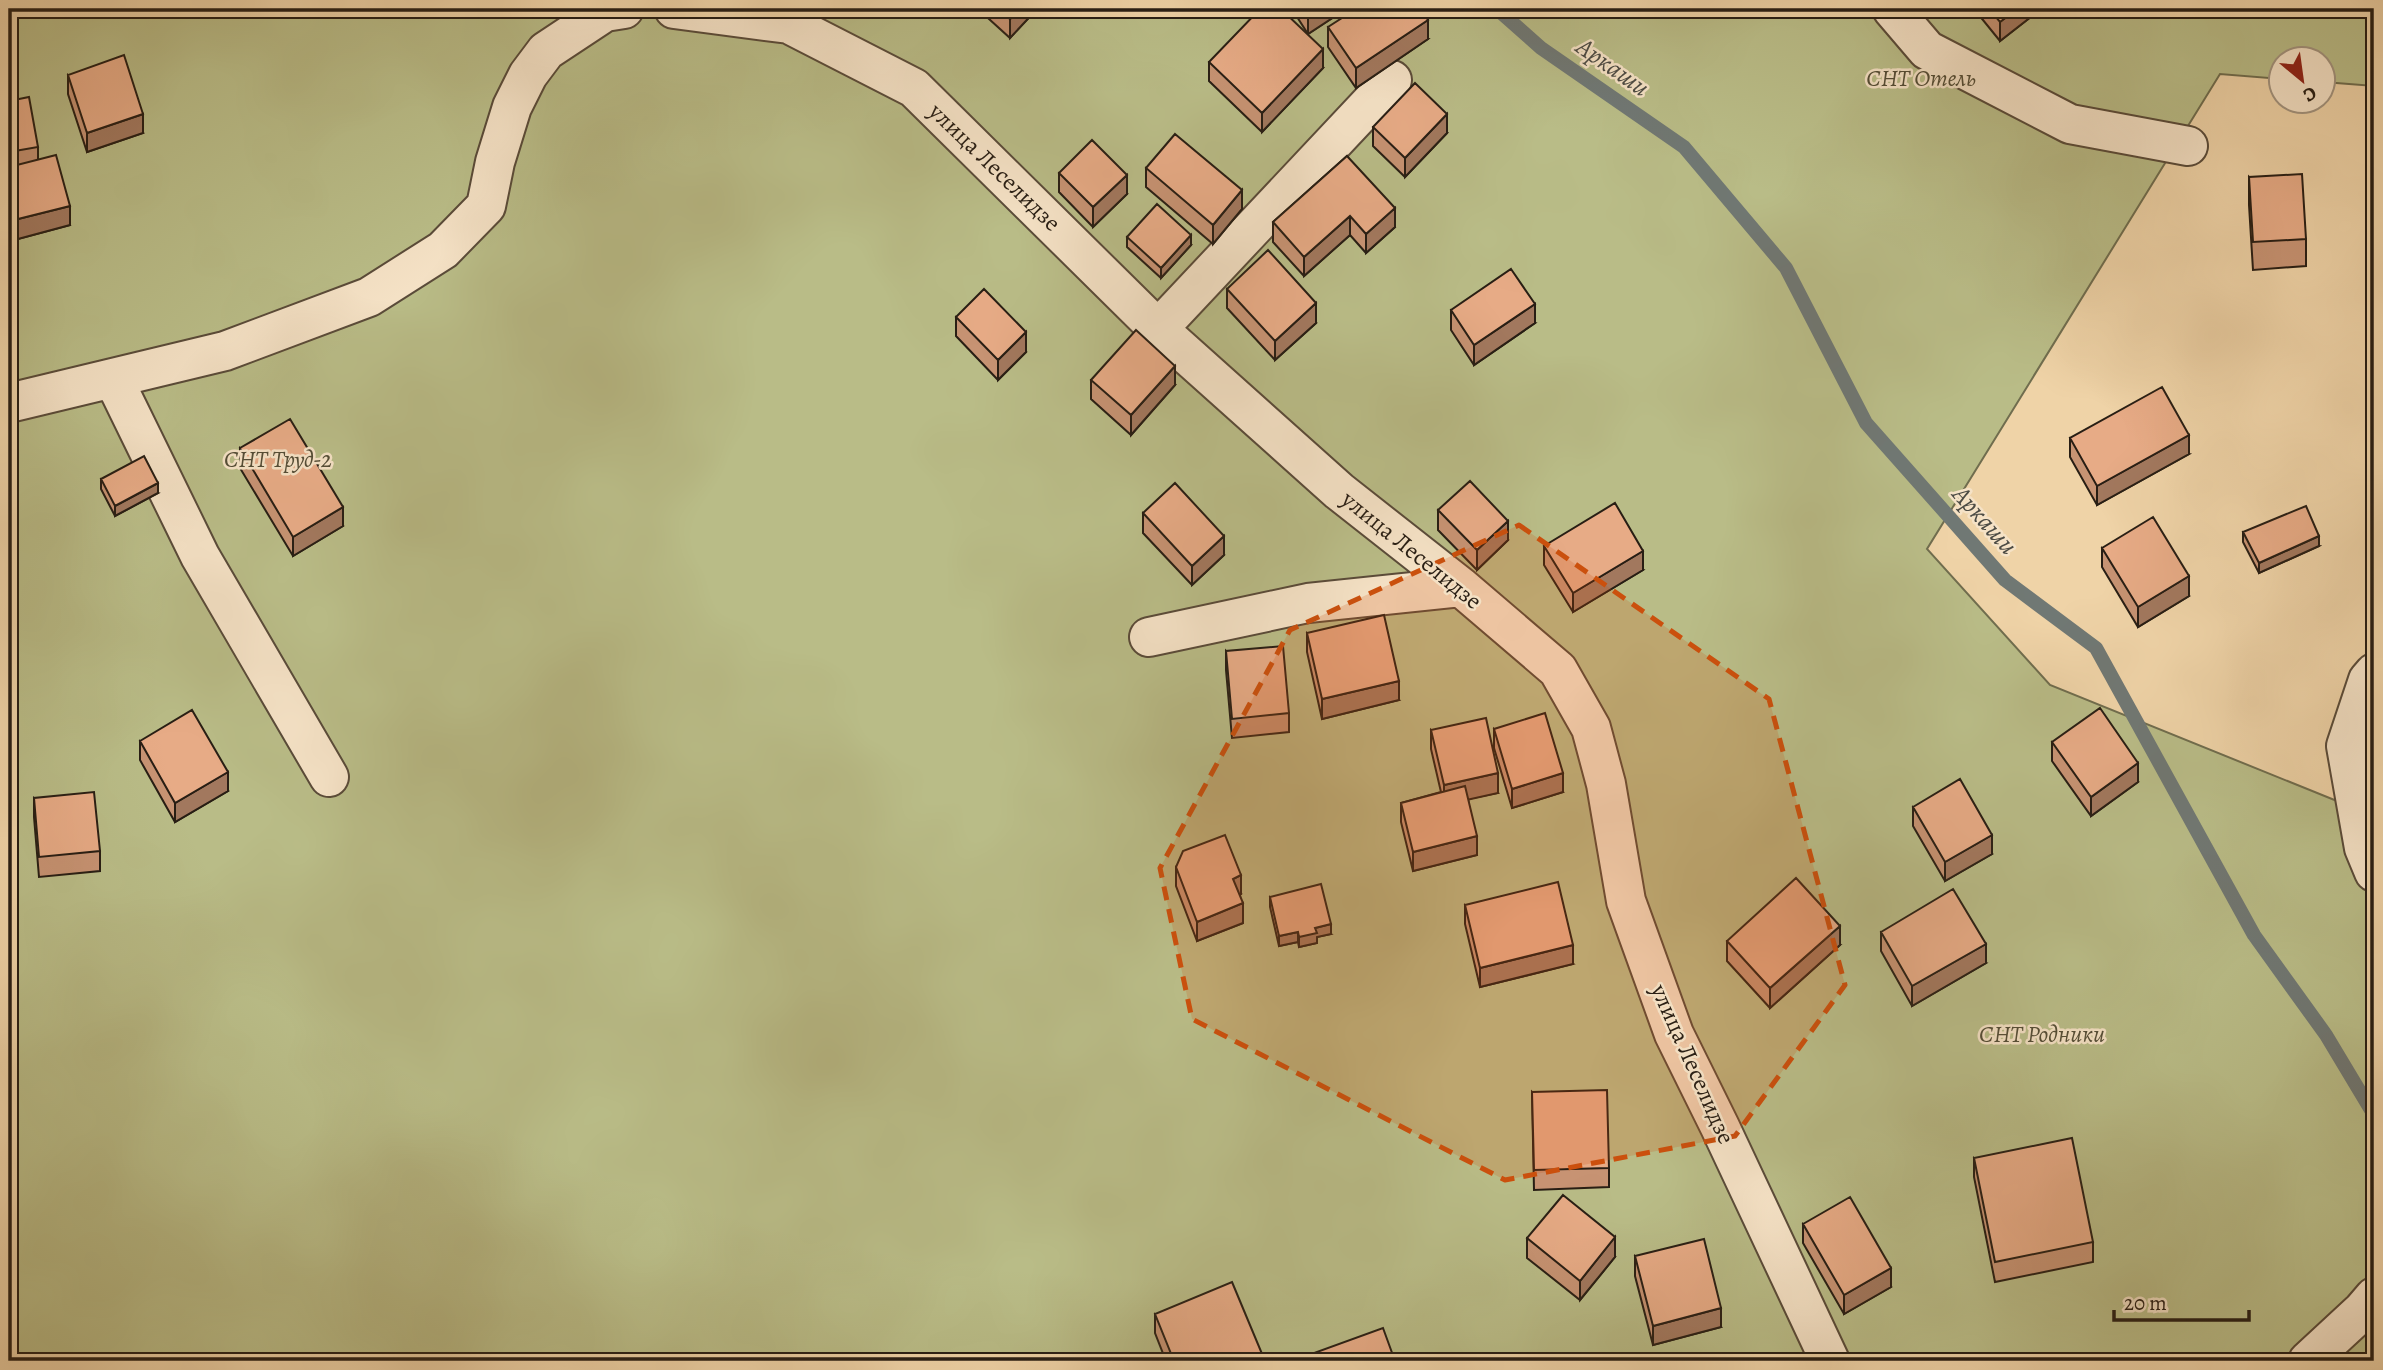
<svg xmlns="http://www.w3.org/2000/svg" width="2383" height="1370" font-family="Alegreya,serif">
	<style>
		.green { fill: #b9bc87; stroke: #706d4e; stroke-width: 2 }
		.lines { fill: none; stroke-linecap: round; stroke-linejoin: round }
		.stream { stroke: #707874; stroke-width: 14 }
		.minor-casing { stroke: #5a4b39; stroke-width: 42 }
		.minor { stroke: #f5e2c6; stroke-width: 38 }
		.wall { fill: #c79373; stroke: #281e14; stroke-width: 2 }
		.shaded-wall { fill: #a2785e; stroke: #281e14; stroke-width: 2 }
		.building { fill: #e7ab86; stroke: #281e14; stroke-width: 2 }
		.marked { fill: #cb500d; fill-opacity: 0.2; stroke: #cb500d; stroke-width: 5; stroke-dasharray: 14 9; stroke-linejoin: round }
		.labels { text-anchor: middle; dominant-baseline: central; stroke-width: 5; stroke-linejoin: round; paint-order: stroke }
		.park-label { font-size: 24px; font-style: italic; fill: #544d36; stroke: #f5e2c6 }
		.street-label { font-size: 24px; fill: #281e14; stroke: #f5e2c6 }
		.water-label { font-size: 26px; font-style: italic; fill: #4c4b44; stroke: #f5e2c6 }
	</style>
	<rect width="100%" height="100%" fill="#efd3a7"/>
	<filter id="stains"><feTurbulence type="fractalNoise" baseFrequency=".00286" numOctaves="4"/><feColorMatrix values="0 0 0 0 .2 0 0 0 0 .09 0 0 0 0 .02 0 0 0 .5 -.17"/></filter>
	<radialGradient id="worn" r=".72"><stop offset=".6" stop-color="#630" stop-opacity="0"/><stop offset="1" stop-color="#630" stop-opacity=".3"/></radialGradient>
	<path class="green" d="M 9,9 L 2374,9 L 2374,86 L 2324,82 L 2324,60 L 2282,60 L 2281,79 L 2220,74 L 1927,549 L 2050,685 L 2374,816 L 2374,1361 L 9,1361 Z"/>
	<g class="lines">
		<path class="stream" d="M 1497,9 L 1541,48 L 1684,147 L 1786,268 L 1866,423 L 2005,580 L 2096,648 L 2254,935 L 2326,1035 L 2374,1115"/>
		<g class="minor-casing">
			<path id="minor" d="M 674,9 L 789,24 L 914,88 L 1158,329 L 1339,491 L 1461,587 L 1558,670 L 1591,728 L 1606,784 L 1626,901 L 1674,1034 L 1720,1127 L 1830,1361
				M 1892,9 L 1927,50 L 2070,124 L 2188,146
				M 1158,329 L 1392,80
				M 113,378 L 200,556 L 329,777
				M 9,403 L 225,351 L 369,297 L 443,250 L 486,206 L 495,162 L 512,107 L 528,75 L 546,51 L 605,12 L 624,9
				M 1149,637 L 1308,603 L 1461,587
				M 2374,673 L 2368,680 L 2346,746 L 2364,848 L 2374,872
				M 2308,1361 L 2362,1311 L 2374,1297"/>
		</g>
		<use href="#minor" class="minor"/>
	</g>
	<path class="wall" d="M 978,9 L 1037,9 L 1010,38 Z
		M 1292,9 L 1346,9 L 1308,34 Z
		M 1974,9 L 2041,9 L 2000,41 Z
		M 1328,27 L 1428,39 L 1356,88 L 1328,47 Z
		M 1209,62 L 1323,68 L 1262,132 L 1209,81 Z
		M 68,75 L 143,133 L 87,152 L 68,94 Z
		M 9,101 L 38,147 L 38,160 L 70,225 L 18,239 L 9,205 Z
		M 1373,127 L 1447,133 L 1405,177 L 1373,146 Z
		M 1347,156 L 1395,227 L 1366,253 L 1350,235 L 1304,276 L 1273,242 L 1273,222 Z
		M 1146,168 L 1242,209 L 1213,244 L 1146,187 Z
		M 1059,173 L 1127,194 L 1093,227 L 1059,192 Z
		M 2249,177 L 2306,239 L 2306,266 L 2253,270 L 2249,205 Z
		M 1127,237 L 1191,245 L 1161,278 L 1127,247 Z
		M 1227,289 L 1316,323 L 1275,360 L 1227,308 Z
		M 1451,310 L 1535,323 L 1474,365 L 1451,330 Z
		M 956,317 L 1026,352 L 998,380 L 956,336 Z
		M 1091,380 L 1175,385 L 1131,435 L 1091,399 Z
		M 2070,438 L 2189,454 L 2097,505 L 2070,457 Z
		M 240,448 L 343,526 L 293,556 L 240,468 Z
		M 101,479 L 158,493 L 115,516 L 101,489 Z
		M 1438,510 L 1508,540 L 1477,570 L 1438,530 Z
		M 1143,513 L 1224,555 L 1192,585 L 1143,533 Z
		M 2243,532 L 2319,546 L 2259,573 L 2243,542 Z
		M 1544,546 L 1643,570 L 1573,612 L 1544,565 Z
		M 2102,548 L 2189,596 L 2138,627 L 2102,567 Z
		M 1307,633 L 1399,700 L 1322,719 L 1307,652 Z
		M 1226,651 L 1289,713 L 1289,732 L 1232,738 L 1226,670 Z
		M 1494,729 L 1563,792 L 1512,808 L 1494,748 Z
		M 1431,730 L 1498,793 L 1468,799 L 1477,855 L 1413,871 L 1401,822 L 1401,803 L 1441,792 L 1431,749 Z
		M 140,741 L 228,791 L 175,822 L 140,760 Z
		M 2052,742 L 2138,782 L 2091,816 L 2052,761 Z
		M 34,798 L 100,851 L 100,871 L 39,877 L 34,817 Z
		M 1913,807 L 1992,854 L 1945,881 L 1913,826 Z
		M 1176,867 L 1241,894 L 1240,895 L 1243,923 L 1197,941 L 1176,886 Z
		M 1270,897 L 1331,934 L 1317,937 L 1317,943 L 1299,947 L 1298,942 L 1279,946 L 1270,907 Z
		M 1465,905 L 1573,964 L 1480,987 L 1465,924 Z
		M 1881,932 L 1986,963 L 1912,1006 L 1881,951 Z
		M 1727,941 L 1840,945 L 1770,1008 L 1727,961 Z
		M 1532,1092 L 1609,1168 L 1609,1187 L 1534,1190 Z
		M 1974,1158 L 2093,1242 L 2093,1262 L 1995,1282 L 1974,1177 Z
		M 1803,1224 L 1891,1287 L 1844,1314 L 1803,1243 Z
		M 1527,1238 L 1615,1257 L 1580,1300 L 1527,1258 Z
		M 1635,1256 L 1721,1327 L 1653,1345 L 1635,1276 Z
		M 1155,1314 L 1265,1361 L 1166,1361 L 1155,1333 Z"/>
	<path class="shaded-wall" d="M 1020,9 L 1037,9 L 1010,38 L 1010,19 Z
		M 1317,9 L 1346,9 L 1308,34 L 1308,15 Z
		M 2017,9 L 2041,9 L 2000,41 L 2000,22 Z
		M 1428,20 L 1428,39 L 1356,88 L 1356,68 Z
		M 1323,49 L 1323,68 L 1262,132 L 1262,113 Z
		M 143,114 L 143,133 L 87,152 L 87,133 Z
		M 1447,114 L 1447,133 L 1405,177 L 1405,158 Z
		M 1127,175 L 1127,194 L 1093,227 L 1093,207 Z
		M 1242,190 L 1242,209 L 1213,244 L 1213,225 Z
		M 70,206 L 70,225 L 18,239 L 18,219 Z
		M 1395,208 L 1395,227 L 1366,253 L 1366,234 Z
		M 1350,216 L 1350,235 L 1304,276 L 1304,257 Z
		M 1191,235 L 1191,245 L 1161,278 L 1161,268 Z
		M 1316,303 L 1316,323 L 1275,360 L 1275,341 Z
		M 1535,304 L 1535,323 L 1474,365 L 1474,345 Z
		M 1026,332 L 1026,352 L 998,380 L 998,360 Z
		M 1175,366 L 1175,385 L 1131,435 L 1131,415 Z
		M 2189,435 L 2189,454 L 2097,505 L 2097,486 Z
		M 158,483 L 158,493 L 115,516 L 115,506 Z
		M 343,507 L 343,526 L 293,556 L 293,537 Z
		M 1508,521 L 1508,540 L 1477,570 L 1477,550 Z
		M 1224,536 L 1224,555 L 1192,585 L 1192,566 Z
		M 2319,536 L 2319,546 L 2259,573 L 2259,563 Z
		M 1643,551 L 1643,570 L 1573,612 L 1573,593 Z
		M 2189,576 L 2189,596 L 2138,627 L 2138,607 Z
		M 1399,681 L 1399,700 L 1322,719 L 1322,699 Z
		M 2138,763 L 2138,782 L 2091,816 L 2091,797 Z
		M 228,772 L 228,791 L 175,822 L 175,803 Z
		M 1498,773 L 1498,793 L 1444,805 L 1444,785 Z
		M 1563,773 L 1563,792 L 1512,808 L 1512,789 Z
		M 1992,835 L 1992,854 L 1945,881 L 1945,862 Z
		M 1477,836 L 1477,855 L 1413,871 L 1413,852 Z
		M 1241,875 L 1241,894 L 1233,898 L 1233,879 Z
		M 1243,903 L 1243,923 L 1197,941 L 1197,922 Z
		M 1331,924 L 1331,934 L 1317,937 L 1317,943 L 1299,947 L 1299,937 L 1315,928 Z
		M 1840,926 L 1840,945 L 1770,1008 L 1770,988 Z
		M 1298,932 L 1298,942 L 1279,946 L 1279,936 Z
		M 1986,944 L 1986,963 L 1912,1006 L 1912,986 Z
		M 1573,945 L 1573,964 L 1480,987 L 1480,968 Z
		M 1615,1237 L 1615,1257 L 1580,1300 L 1580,1281 Z
		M 1891,1268 L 1891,1287 L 1844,1314 L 1844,1295 Z
		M 1721,1308 L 1721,1327 L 1653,1345 L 1653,1326 Z"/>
	<path class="building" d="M 999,9 L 1020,9 L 1010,19 Z
		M 1260,9 L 1281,9 L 1323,49 L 1262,113 L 1209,62 Z
		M 1304,9 L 1317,9 L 1308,15 Z
		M 1356,9 L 1420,9 L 1428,20 L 1356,68 L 1328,27 Z
		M 1989,9 L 2017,9 L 2000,22 Z
		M 124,55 L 143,114 L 87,133 L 68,75 Z
		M 1415,83 L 1447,114 L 1405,158 L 1373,127 Z
		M 29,97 L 38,147 L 9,152 L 9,101 Z
		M 1175,134 L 1242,190 L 1213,225 L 1146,168 Z
		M 1092,140 L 1127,175 L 1093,207 L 1059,173 Z
		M 56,155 L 70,206 L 18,219 L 9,186 L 9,167 Z
		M 1347,156 L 1395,208 L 1366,234 L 1350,216 L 1304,257 L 1273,222 Z
		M 2302,174 L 2306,239 L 2253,242 L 2249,177 Z
		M 1157,204 L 1191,235 L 1161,268 L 1127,237 Z
		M 1268,250 L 1316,303 L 1275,341 L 1227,289 Z
		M 1511,269 L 1535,304 L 1474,345 L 1451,310 Z
		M 984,289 L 1026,332 L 998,360 L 956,317 Z
		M 1136,330 L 1175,366 L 1131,415 L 1091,380 Z
		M 2162,387 L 2189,435 L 2097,486 L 2070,438 Z
		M 290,419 L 343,507 L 293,537 L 240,448 Z
		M 144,456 L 158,483 L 115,506 L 101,479 Z
		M 1470,481 L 1508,521 L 1477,550 L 1438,510 Z
		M 1175,483 L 1224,536 L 1192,566 L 1143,513 Z
		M 1615,503 L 1643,551 L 1573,593 L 1544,546 Z
		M 2306,506 L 2319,536 L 2259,563 L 2243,532 Z
		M 2153,517 L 2189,576 L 2138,607 L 2102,548 Z
		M 1384,615 L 1399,681 L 1322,699 L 1307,633 Z
		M 1283,646 L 1289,713 L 1232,719 L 1226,651 Z
		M 2100,708 L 2138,763 L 2091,797 L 2052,742 Z
		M 192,710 L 228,772 L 175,803 L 140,741 Z
		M 1545,713 L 1563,773 L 1512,789 L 1494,729 Z
		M 1486,718 L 1498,773 L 1444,785 L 1431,730 Z
		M 1960,779 L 1992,835 L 1945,862 L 1913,807 Z
		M 1465,786 L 1477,836 L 1413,852 L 1401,803 Z
		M 94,792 L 100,851 L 39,857 L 34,798 Z
		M 1225,835 L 1241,875 L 1233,879 L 1243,903 L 1197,922 L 1176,867 L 1183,851 Z
		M 1796,878 L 1840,926 L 1770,988 L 1727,941 Z
		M 1558,882 L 1573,945 L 1480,968 L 1465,905 Z
		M 1321,884 L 1331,924 L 1315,928 L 1317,933 L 1299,937 L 1298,932 L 1279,936 L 1270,897 Z
		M 1953,889 L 1986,944 L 1912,986 L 1881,932 Z
		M 1607,1090 L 1609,1168 L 1534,1170 L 1532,1092 Z
		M 2072,1138 L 2093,1242 L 1995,1262 L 1974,1158 Z
		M 1563,1195 L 1615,1237 L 1580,1281 L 1527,1238 Z
		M 1850,1197 L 1891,1268 L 1844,1295 L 1803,1224 Z
		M 1704,1239 L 1721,1308 L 1653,1326 L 1635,1256 Z
		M 1232,1282 L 1265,1361 L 1174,1361 L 1155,1314 Z
		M 1383,1328 L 1395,1361 L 1305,1361 L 1303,1357 Z"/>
	<path class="marked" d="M 1519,525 L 1769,699 L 1845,985 L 1735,1136 L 1505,1180 L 1192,1019 L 1160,868 L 1290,630 Z"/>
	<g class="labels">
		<g class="park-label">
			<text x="1921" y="78">СНТ Отель</text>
			<text x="278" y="459">СНТ Труд-2</text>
			<text x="2042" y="1034">СНТ Родники</text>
		</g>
		<g class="street-label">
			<text transform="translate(995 167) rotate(44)">улица Леселидзе</text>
			<text transform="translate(1412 550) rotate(39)">улица Леселидзе</text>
			<text transform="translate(1693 1064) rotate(66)">улица Леселидзе</text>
		</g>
		<g class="water-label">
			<text transform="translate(1613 67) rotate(35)">Аркаши</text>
			<text transform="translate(1985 520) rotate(48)">Аркаши</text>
		</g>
	</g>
	<rect width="2383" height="1370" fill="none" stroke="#efd3a7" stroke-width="35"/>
	<rect x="10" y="10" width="2362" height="1349" fill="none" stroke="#281e14" stroke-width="3.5"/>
	<rect x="18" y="18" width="2348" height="1335" fill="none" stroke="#281e14" stroke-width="2"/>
	<g transform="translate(2302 80) rotate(151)"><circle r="33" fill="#f5e2c6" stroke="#a3947f" stroke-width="2"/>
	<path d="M0-5L12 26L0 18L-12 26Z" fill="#8f2418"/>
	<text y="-10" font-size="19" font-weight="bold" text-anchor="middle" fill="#281e14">С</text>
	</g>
	<path d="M2114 1310v10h135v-10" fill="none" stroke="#281e14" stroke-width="3.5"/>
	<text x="2124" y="1310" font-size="21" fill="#281e14" stroke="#f5e2c6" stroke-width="5" paint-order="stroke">20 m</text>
	<rect width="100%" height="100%" filter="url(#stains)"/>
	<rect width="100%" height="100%" fill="url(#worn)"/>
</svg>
